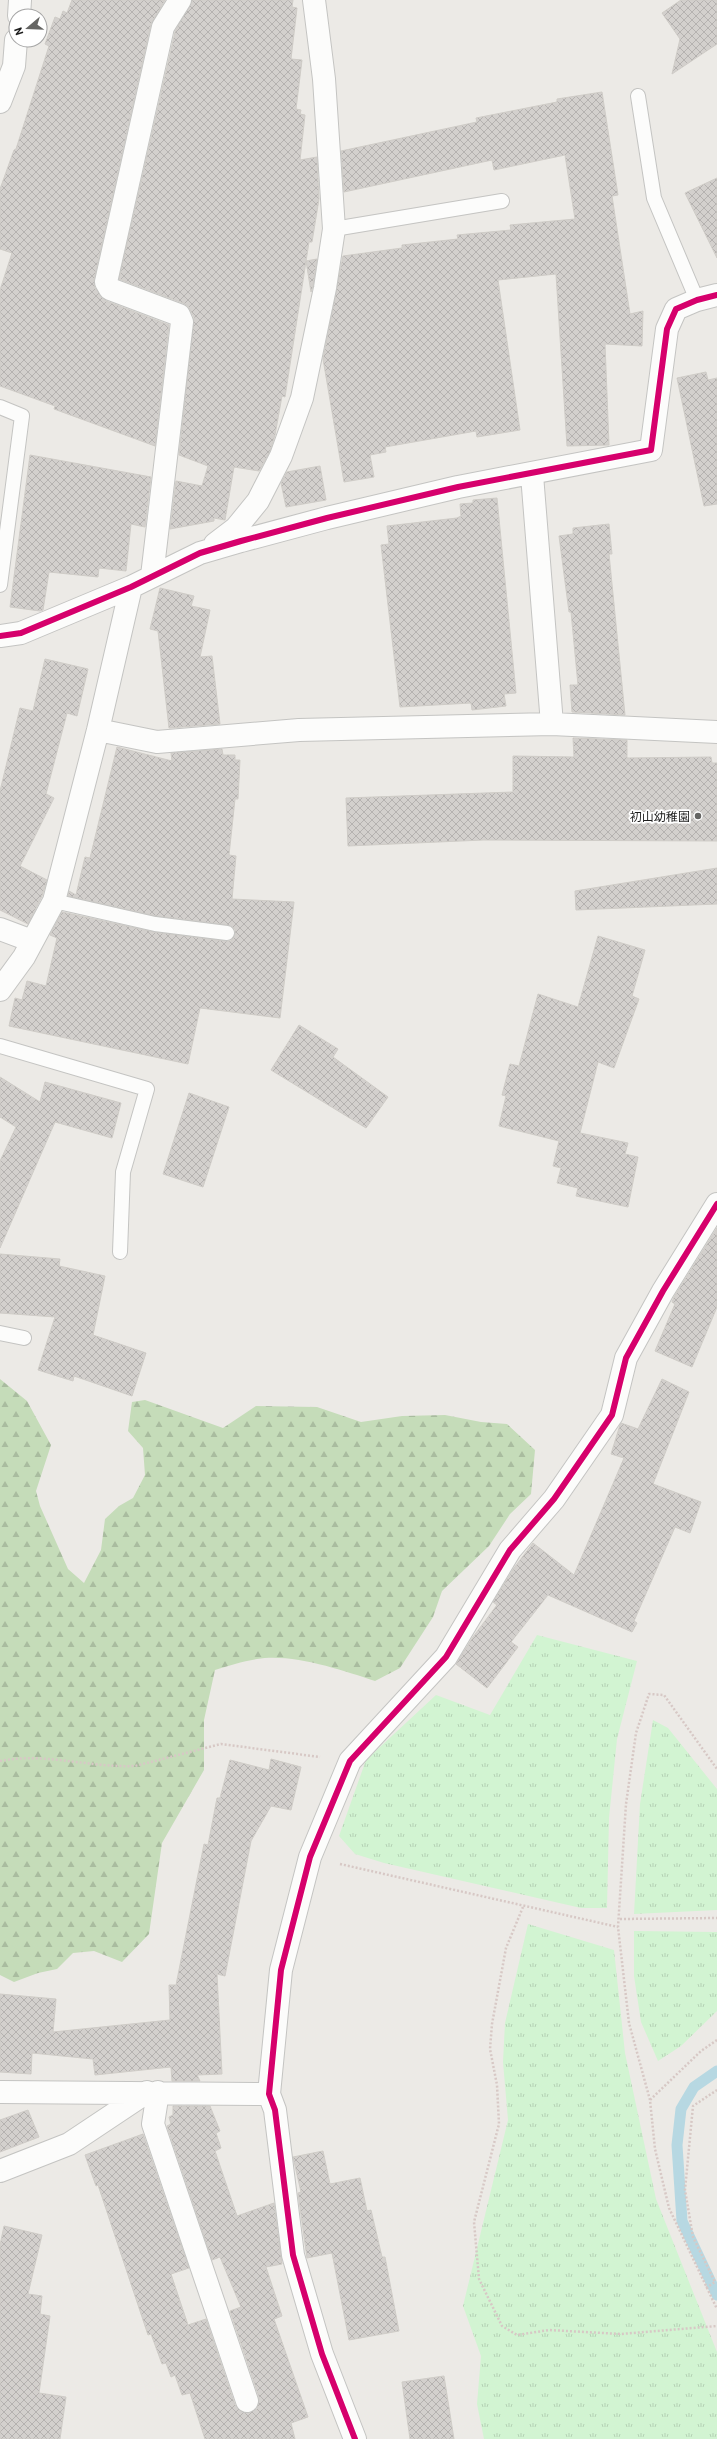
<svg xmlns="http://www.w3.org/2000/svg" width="717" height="2439" font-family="Barlow,'Noto Sans JP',sans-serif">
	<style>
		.forest { fill: url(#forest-firs) }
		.park { fill: url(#park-tufts) }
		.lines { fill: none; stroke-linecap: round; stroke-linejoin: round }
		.stream { stroke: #b7d8e2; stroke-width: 11 }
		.building { fill: url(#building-cross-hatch); stroke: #cfccc7 }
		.service-casing { stroke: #c4c4c2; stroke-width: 16 }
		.minor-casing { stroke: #c4c4c2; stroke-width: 24 }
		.path { stroke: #d7c8c5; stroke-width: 2.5; stroke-dasharray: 2 2; stroke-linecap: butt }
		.service { stroke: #fcfcfb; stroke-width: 14 }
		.minor { stroke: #fcfcfb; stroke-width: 22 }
		.cycleway-casing { stroke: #fff; stroke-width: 8 }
		.cycleway { stroke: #d6006c; stroke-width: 6 }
		.poi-dot { fill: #656563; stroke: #fff; stroke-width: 1.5 }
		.labels { text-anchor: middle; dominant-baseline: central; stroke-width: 3.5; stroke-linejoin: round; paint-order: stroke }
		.poi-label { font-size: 12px; fill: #1d1d1d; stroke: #fff; text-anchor: end }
	</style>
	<defs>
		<pattern id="forest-firs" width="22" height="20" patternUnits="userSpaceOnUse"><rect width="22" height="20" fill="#c5dcb9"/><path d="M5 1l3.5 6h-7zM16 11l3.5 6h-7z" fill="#a9bc9f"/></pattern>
		<pattern id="park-tufts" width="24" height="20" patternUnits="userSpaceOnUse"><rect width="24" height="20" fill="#d2f4d2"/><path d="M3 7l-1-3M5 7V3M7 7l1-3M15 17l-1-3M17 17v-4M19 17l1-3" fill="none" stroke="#b4d1b4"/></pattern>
		<pattern id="building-cross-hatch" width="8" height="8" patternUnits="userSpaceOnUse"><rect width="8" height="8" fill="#d3d0cd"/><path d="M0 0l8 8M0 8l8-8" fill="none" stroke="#b5b2b0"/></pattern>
	</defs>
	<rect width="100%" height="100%" fill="#eceae6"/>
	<path class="forest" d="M 0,1379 L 27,1401 L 51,1445 L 36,1491 L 40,1506 L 68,1569 L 84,1583 L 101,1550 L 105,1519 L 119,1506 L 133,1498 L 145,1475 L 143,1448 L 128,1431 L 132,1402 L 145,1400 L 223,1428 L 256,1406 L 317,1407 L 361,1422 L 402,1416 L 445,1415 L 481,1422 L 507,1424 L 535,1450 L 531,1494 L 510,1514 L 489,1546 L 442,1591 L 433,1617 L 400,1668 L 375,1681 C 342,1670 292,1653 257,1659 C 243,1661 228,1666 215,1670 L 204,1720 L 204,1770 L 162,1843 L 149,1934 L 122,1962 L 94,1951 L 73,1953 L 57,1969 L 38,1973 L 14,1982 L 0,1975 Z"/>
	<path class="park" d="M 537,1635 L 637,1661 L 617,1739 L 609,1818 L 607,1908 L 581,1908 L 384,1863 L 355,1854 L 339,1836 L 366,1760 L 436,1695 L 490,1715 Z
		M 653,1720 L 668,1728 L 717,1789 L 717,1910 L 634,1914 L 640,1804 Z
		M 528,1924 L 614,1950 L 625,2053 L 656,2199 L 717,2352 L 717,2439 L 484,2439 L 477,2404 L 481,2356 L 463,2306 L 508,2120 L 503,2062 L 505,2023 Z
		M 634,1931 L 717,1932 L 717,2011 L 681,2046 L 658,2061 L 641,2022 L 634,1976 Z"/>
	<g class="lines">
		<path class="stream" d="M 717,2071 L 694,2087 L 681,2109 L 677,2145 L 682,2221 L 717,2295"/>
	</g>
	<path class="building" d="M 72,0 L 165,0 L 151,24 L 94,280 L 95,288 L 106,301 L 169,325 L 155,446 L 54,409 L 55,406 L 0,386 L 0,290 L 12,253 L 0,249 L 0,189 L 14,150 L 16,149 L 49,46 L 45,44 L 55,17 L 60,19 L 63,11 L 67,13 Z
		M 192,0 L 293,0 L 292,7 L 297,8 L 291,59 L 302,60 L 296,109 L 301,110 L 300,114 L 305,115 L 300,160 L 317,157 L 319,199 L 312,242 L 309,242 L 285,397 L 282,396 L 275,435 L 270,451 L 259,471 L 234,467 L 225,520 L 214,518 L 214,521 L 170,529 L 176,481 L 202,486 L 208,466 L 179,455 L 194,317 L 188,306 L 183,303 L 119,279 L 175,32 Z
		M 681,0 L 717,0 L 717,44 L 672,74 L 680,39 L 662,13 Z
		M 602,92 L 618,195 L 612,196 L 630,314 L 643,311 L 642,346 L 605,344 L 609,445 L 567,446 L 556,274 L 498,280 L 520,430 L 477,437 L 476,431 L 385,447 L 386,452 L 370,455 L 374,477 L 344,482 L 323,359 L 343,256 L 402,248 L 402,245 L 458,239 L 457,235 L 511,230 L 510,225 L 575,219 L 565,155 L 494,170 L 492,160 L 344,192 L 341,151 L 477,122 L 476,118 L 557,102 L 557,99 Z
		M 717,178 L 717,258 L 685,193 Z
		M 317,259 L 313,286 L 311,292 L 306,261 Z
		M 706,372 L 708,380 L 717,378 L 717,504 L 704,506 L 677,378 Z
		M 30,455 L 151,477 L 145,527 L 131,524 L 126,571 L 99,568 L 98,577 L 49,572 L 43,610 L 40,611 L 10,607 Z
		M 320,466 L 326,500 L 286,507 L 281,483 L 287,472 Z
		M 497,498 L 516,693 L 504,694 L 506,706 L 472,710 L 471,703 L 400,707 L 381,545 L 389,544 L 387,526 L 457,518 L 461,516 L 460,504 L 473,503 L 473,500 Z
		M 609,524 L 612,554 L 609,554 L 625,715 L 572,712 L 570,685 L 578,685 L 571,612 L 569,612 L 559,536 L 573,534 L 573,528 Z
		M 160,588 L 194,596 L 191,606 L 210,610 L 200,657 L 212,656 L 220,724 L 169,728 L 158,631 L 150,629 Z
		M 45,659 L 88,669 L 77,716 L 67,713 L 46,794 L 54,798 L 20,866 L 47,880 L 42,896 L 28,924 L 0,910 L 0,791 L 20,708 L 33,711 Z
		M 573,738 L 627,740 L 627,758 L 711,757 L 712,763 L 717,763 L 717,841 L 483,840 L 348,846 L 346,798 L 513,792 L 513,756 L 574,757 Z
		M 117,747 L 172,761 L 171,753 L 222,749 L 223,755 L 235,755 L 235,760 L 240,760 L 238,799 L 235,799 L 229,855 L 236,856 L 232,899 L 294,902 L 280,1018 L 200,1008 L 188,1064 L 9,1026 L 15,998 L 22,1000 L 27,981 L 46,986 L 57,938 L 50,935 L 62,912 L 154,932 L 226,941 L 231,941 L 235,934 L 235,929 L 228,925 L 156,916 L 68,896 L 69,891 L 76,895 L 85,857 L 90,858 Z
		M 717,868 L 717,904 L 576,910 L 575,891 Z
		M 598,936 L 645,950 L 632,996 L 639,999 L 614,1068 L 598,1062 L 580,1133 L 628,1143 L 625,1154 L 638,1157 L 628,1207 L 576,1196 L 578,1188 L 557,1183 L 561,1168 L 553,1166 L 559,1141 L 499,1126 L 506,1096 L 502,1095 L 510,1064 L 519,1066 L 538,994 L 578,1007 Z
		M 299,1025 L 338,1049 L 333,1057 L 388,1097 L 366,1128 L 271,1070 Z
		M 0,1077 L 40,1102 L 45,1082 L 121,1103 L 112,1138 L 55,1122 L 0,1248 L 0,1161 L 16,1127 L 0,1117 Z
		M 189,1093 L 229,1107 L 203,1187 L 163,1174 Z
		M 717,1228 L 717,1307 L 692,1367 L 655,1351 L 675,1304 L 672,1302 L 674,1297 Z
		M 0,1254 L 60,1259 L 59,1266 L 105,1276 L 93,1335 L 146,1353 L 132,1396 L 74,1376 L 73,1381 L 38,1370 L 55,1317 L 0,1313 Z
		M 662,1379 L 689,1392 L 653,1484 L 701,1502 L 690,1533 L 675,1527 L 634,1621 L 637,1623 L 632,1632 L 548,1595 L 511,1642 L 518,1647 L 487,1688 L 456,1664 L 473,1637 L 497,1605 L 493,1602 L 514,1568 L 533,1543 L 574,1575 L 624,1458 L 611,1454 L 620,1425 L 621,1423 L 638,1429 Z
		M 271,1759 L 301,1767 L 291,1810 L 271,1806 L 251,1841 L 225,1976 L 217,1974 L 222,2074 L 197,2075 L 200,2081 L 172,2081 L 171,2067 L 95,2075 L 93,2059 L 32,2053 L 31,2074 L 0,2072 L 0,1994 L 56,1999 L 53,2032 L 170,2020 L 169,1985 L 176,1985 L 204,1844 L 208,1845 L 217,1798 L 220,1798 L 230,1760 L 269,1770 Z
		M 173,2106 L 210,2106 L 220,2131 L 216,2133 L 221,2148 L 215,2151 L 237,2216 L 274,2203 L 282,2264 L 266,2267 L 282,2316 L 274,2319 L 308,2417 L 291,2423 L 295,2439 L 205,2439 L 190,2393 L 182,2395 L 175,2375 L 171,2377 L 166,2363 L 162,2364 L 151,2334 L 148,2335 L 98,2185 L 96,2186 L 85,2155 L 143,2134 L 189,2268 L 171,2274 L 188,2325 L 206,2319 L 235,2405 L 245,2413 L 257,2409 L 259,2397 L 230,2311 L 241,2307 L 220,2257 L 212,2260 L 167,2126 L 171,2124 L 169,2117 L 173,2115 Z
		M 28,2110 L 39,2137 L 0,2152 L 0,2120 Z
		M 323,2151 L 330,2184 L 360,2178 L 367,2211 L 371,2210 L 382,2257 L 385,2257 L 399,2331 L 349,2340 L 332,2253 L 307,2258 L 298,2193 L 301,2192 L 293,2157 Z
		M 4,2226 L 42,2235 L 28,2294 L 42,2296 L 40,2314 L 50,2316 L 39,2393 L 66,2397 L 60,2439 L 0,2439 L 0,2245 Z
		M 444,2376 L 454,2439 L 410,2439 L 402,2382 Z"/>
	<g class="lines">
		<g class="service-casing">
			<path id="service" d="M 638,96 L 654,198 L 697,300
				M 334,229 L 502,201
				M 0,407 L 22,416 L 0,585
				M 54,901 L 155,924 L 227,933
				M 0,1046 L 147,1089 L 123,1172 L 120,1252
				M 0,1333 L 24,1338"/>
		</g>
		<g class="minor-casing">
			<path id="minor" d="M 19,16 L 20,0
				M 0,102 L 14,66 L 16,40
				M 532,475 L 552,724
				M 215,544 L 236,528 L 258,501 L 281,456 L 302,398 L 325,288 L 334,229 L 324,79 L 314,0
				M 152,576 L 182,322 L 179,315 L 110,289 L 106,282 L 163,27 L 180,0
				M 0,636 L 21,633 L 131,587 L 200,553 L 241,541 L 327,518 L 458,487 L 651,450 L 667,329 L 676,309 L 697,300 L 717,295
				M 98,730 L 157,742 L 299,730 L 552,724 L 717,732
				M 0,929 L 32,941
				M 0,990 L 24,957 L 54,901 L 98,730 L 131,587
				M 0,2092 L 269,2094
				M 158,2092 L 153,2124 L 247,2401
				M 0,2171 L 69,2144 L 147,2092
				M 355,2439 L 322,2354 L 293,2255 L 275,2110 L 269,2094 L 281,1970 L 310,1857 L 350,1761 L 446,1657 L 510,1550 L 554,1499 L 612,1415 L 626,1358 L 663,1291 L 717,1204"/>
		</g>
		<path class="path" d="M 0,1761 C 44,1752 90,1768 135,1766 L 221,1744 L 320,1757
			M 340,1864 L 618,1927
			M 523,1907 L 506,1948 L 492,2024 L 490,2049 L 497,2085 L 499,2124 L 474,2222 L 479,2279 L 502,2326 L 517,2335 L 549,2330 L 621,2334 L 717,2326
			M 620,1919 L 717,1918
			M 717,2040 L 701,2051 L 650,2100 L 655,2149 L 669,2208 L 717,2309
			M 650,2100 L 629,2023 L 618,1927 L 626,1804 L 636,1733 L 649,1694 L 664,1695 L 717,1769
			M 706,2288 L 715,2282 L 693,2237 L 685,2190 L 693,2106 L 717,2090"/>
		<use href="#service" class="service"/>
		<use href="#minor" class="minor"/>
		<g class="cycleway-casing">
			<path id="cycleway" d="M 0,636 L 21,633 L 131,587 L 200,553 L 241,541 L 327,518 L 458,487 L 651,450 L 667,329 L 676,309 L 697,300 L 717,295
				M 355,2439 L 322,2354 L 293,2255 L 275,2110 L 269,2094 L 281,1970 L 310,1857 L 350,1761 L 446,1657 L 510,1550 L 554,1499 L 612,1415 L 626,1358 L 663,1291 L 717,1204"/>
		</g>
		<use href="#cycleway" class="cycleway"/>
	</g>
	<circle class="poi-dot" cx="698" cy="816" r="4"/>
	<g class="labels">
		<g class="poi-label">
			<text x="690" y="816">初山幼稚園</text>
		</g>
	</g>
	<g transform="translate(28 28) rotate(251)"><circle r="19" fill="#ffffff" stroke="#a5a5a5"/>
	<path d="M0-3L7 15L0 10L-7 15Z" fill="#656563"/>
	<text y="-6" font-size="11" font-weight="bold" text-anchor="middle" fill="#1d1d1d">N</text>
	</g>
</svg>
